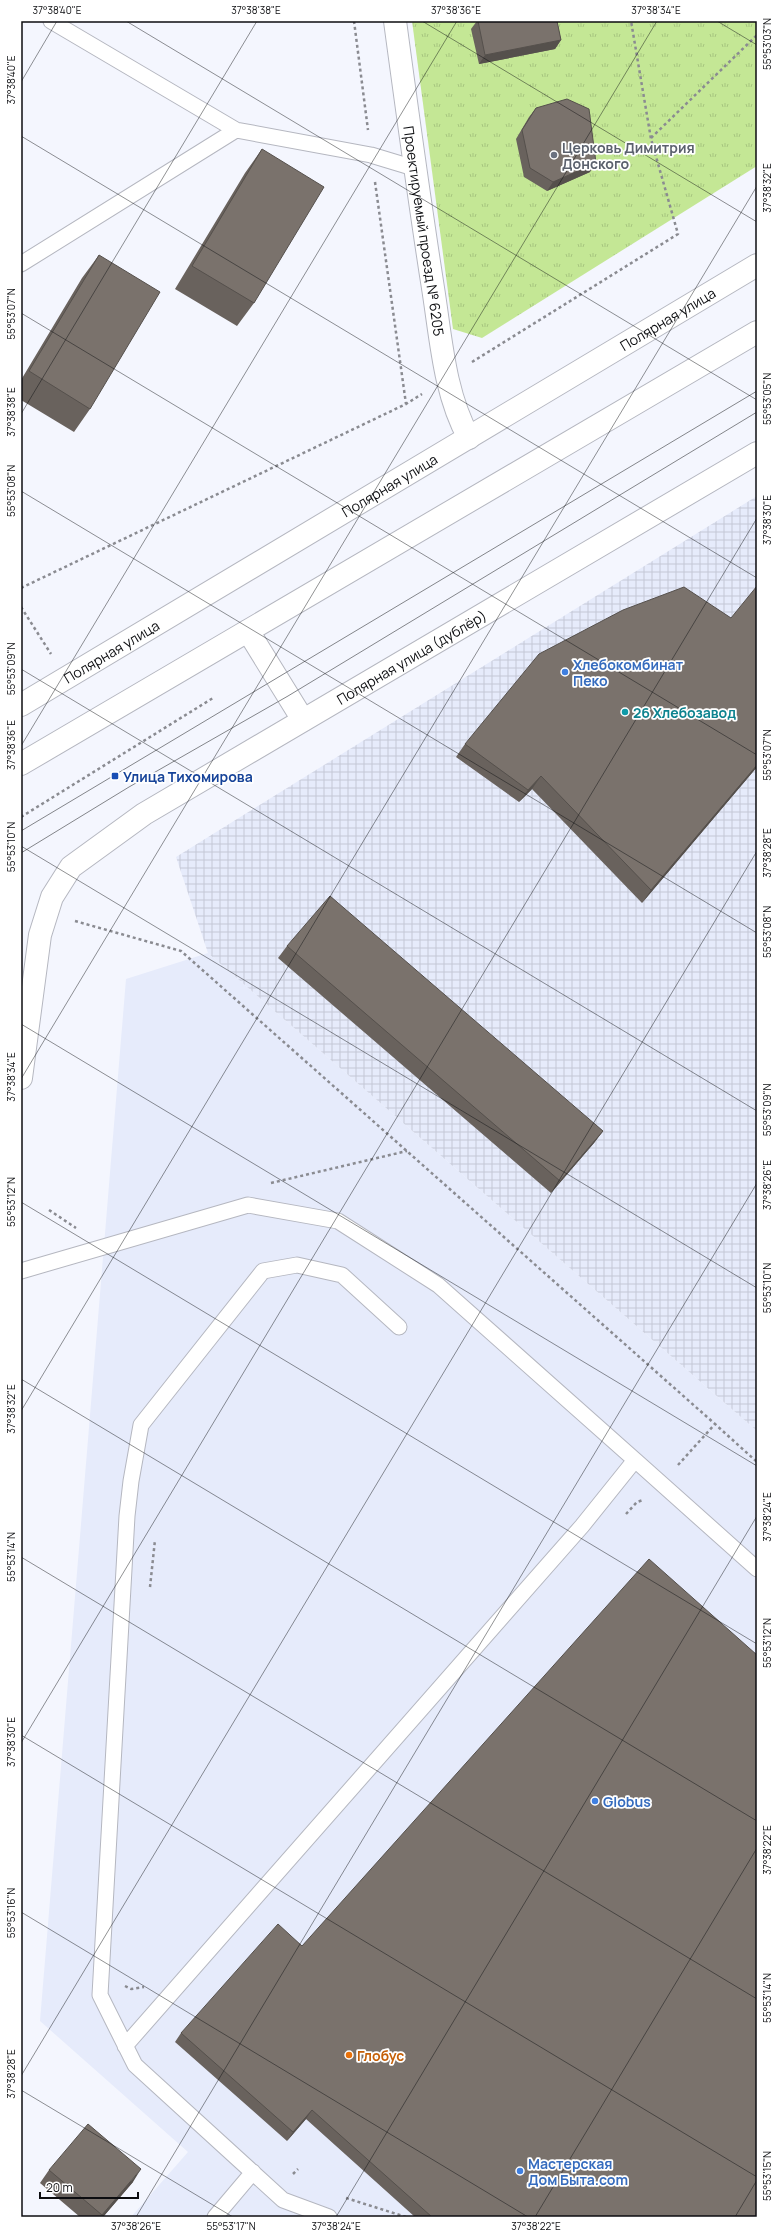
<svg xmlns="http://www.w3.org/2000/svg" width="778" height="2238" font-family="Manrope,sans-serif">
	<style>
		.built { fill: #e6ebfb }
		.industrial { fill: url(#industrial-grid) }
		.grass { fill: url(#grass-tufts) }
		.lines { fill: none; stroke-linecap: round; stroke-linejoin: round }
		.service-casing { stroke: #b5b7c0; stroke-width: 17 }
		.minor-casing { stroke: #b5b7c0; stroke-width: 24 }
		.secondary-casing { stroke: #b5b7c0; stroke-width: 24 }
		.path { stroke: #8a8b91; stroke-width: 2.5; stroke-dasharray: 3 3; stroke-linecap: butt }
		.service { stroke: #fff; stroke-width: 15 }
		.minor { stroke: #fff; stroke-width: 22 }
		.secondary { stroke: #fff; stroke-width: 22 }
		.tram { stroke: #83858a; stroke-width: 1 }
		.wall { fill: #69625d }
		.shaded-wall { fill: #55504c }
		.building { fill: #7a726c; stroke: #55504c }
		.ticks { fill: none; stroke: #0c0d10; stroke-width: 1; stroke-opacity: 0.45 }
		.worship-dot { fill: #6b7280; stroke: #fff; stroke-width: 1.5 }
		.shop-dot { fill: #3f7fe0; stroke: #fff; stroke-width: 1.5 }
		.culture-dot { fill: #0f9aa8; stroke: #fff; stroke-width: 1.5 }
		.transit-dot { fill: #1a4fb4; stroke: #fff; stroke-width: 1.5 }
		.food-dot { fill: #e8710a; stroke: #fff; stroke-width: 1.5 }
		.labels { text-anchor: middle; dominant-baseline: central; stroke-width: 3.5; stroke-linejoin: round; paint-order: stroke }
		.worship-label { font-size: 14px; font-weight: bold; fill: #5b616d; stroke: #fff; text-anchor: start }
		.street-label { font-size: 14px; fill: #0c0d10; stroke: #fff }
		.shop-label { font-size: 14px; font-weight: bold; fill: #366cbe; stroke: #fff; text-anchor: start }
		.culture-label { font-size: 14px; font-weight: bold; fill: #0d838f; stroke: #fff; text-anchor: start }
		.transit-label { font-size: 14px; font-weight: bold; fill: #164399; stroke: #fff; text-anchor: start }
		.food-label { font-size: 14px; font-weight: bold; fill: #c56008; stroke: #fff; text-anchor: start }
		.neatline { fill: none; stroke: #0c0d10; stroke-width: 1.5 }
		.ticks-label { font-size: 10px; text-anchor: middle; fill: #0c0d10 }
	</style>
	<defs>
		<pattern id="industrial-grid" width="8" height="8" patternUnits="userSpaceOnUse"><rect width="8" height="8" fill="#e6ebfb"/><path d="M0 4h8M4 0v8" fill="none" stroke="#c4c8d6"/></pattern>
		<pattern id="grass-tufts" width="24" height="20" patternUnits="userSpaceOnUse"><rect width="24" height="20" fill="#c4e795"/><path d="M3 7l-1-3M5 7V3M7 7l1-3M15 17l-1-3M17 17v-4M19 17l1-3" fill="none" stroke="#a7c57f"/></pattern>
	</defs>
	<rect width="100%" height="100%" fill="#f4f6fe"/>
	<path class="built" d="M 208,953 L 757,1431 L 757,2217 L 131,2217 L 188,2152 L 40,2021 L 126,979 Z"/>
	<path class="industrial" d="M 757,496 L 757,1431 L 208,953 L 176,857 Z"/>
	<path class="grass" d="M 412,21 L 757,21 L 757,166 L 482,338 L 453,329 Z"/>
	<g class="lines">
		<g class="service-casing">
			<path id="service" d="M 51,21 L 236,130
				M 21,264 L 236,130 L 371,155 L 414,168
				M 21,1271 L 248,1205 L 338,1221 L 438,1285 L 635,1460 L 582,1526 L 125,2046
				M 635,1460 L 757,1569
				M 215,2217 L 253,2172
				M 329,2217 L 283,2200 L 135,2065 L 100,1995 L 127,1516 L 131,1481 L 141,1425 L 263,1271 L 297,1265 L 342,1275 L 399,1327"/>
		</g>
		<g class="minor-casing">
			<g id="minor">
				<path id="s1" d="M 395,21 C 407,110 419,199 433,288 C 441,338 444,393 469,438"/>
				<path d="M 248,631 L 303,720"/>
				<path id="s2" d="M 21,1078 L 40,935 L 52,897 L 71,867 L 144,814 L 757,453"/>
			</g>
		</g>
		<g class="secondary-casing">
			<g id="secondary">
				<path id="s3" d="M 21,705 L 757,265"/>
				<path d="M 21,764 L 757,332"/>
			</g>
		</g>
		<path class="path" d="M 354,21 L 368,130
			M 651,138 L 757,35
			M 375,182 L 406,404
			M 472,362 L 678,234 L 651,139 L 631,21
			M 21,588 L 406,404 L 422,394
			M 21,607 L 51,654
			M 21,817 L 213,698
			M 75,921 L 181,951 L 715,1424
			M 271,1183 L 407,1151
			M 49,1210 L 76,1228
			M 678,1465 L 715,1424 L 757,1462
			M 626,1514 L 637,1502 L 643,1500
			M 150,1587 L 155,1540
			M 125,1986 L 131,1989 L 144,1987
			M 293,2174 L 298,2169
			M 346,2198 L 406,2217"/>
		<use href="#service" class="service"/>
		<use href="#minor" class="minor"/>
		<use href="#secondary" class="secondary"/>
		<path class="tram" d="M 21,831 L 757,391
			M 21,853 L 129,787 L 288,696 L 757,412"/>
	</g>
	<path class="wall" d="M 477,21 L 557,21 L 561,40 L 555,49 L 479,64 L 471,29 Z
		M 536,108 L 590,172 L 547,191 L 524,177 L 516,139 L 529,117 Z
		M 262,149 L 254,303 L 237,326 L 175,289 L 245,173 Z
		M 99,255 L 90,409 L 74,432 L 21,400 L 21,380 L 82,278 Z
		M 731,618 L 757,767 L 642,903 L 532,789 L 519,802 L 456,757 L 465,744 Z
		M 287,946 L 603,1131 L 594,1143 L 551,1193 L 278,958 Z
		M 302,1946 L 757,2217 L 415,2217 L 306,2119 L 287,2141 L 175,2042 L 181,2033 Z
		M 49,2170 L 133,2182 L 103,2217 L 80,2217 L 40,2183 Z"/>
	<path class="shaded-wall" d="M 561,40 L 555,49 L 479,64 L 485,55 Z
		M 596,163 L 590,172 L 547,191 L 553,182 Z
		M 757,765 L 757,767 L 642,903 L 651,890 Z
		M 541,776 L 532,789 L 519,802 L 528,790 Z
		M 603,1131 L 594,1143 L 551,1193 L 560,1181 Z
		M 312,2110 L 306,2119 L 287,2141 L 293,2132 Z
		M 141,2169 L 133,2182 L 103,2217 L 101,2217 Z"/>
	<path class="building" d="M 478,21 L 557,21 L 561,40 L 485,55 Z
		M 567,99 L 589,109 L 596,163 L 553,182 L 530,168 L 522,130 L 536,108 Z
		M 262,149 L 324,187 L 254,303 L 192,266 Z
		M 99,255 L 160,292 L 90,409 L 29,371 Z
		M 757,586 L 757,765 L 651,890 L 541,776 L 528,790 L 465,744 L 539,654 L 623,610 L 684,587 L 731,618 Z
		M 330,896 L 603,1131 L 560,1181 L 287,946 Z
		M 649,1559 L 757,1655 L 757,2217 L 432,2217 L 312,2110 L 293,2132 L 181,2033 L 278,1924 L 302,1946 Z
		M 88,2124 L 141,2169 L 102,2215 L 49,2170 Z"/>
	<path class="ticks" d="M 126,21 L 757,400M 422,21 L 757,222M 717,21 L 757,45M 21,82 L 57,21M 21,136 L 757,578M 21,313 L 757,755M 21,414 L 257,21M 21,491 L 757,933M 21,669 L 757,1111M 21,746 L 457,21M 21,846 L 757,1288M 21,1024 L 757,1466M 21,1079 L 657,21M 21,1202 L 757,1644M 21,1379 L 757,1821M 21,1411 L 757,186M 21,1557 L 757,1999M 21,1735 L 757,2177M 21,1743 L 757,518M 21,1912 L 528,2217M 21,2076 L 757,851M 21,2090 L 233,2217M 136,2217 L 757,1183M 336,2217 L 757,1516M 535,2217 L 757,1848M 735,2217 L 757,2180"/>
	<circle class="worship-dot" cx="554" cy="155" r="4"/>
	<g class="shop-dot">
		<circle cx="565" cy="672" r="4"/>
		<circle cx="595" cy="1801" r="4"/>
		<circle cx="520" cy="2171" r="4"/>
	</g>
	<circle class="culture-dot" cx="625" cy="712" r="4"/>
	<rect class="transit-dot" x="111" y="772" width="8" height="8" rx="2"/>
	<circle class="food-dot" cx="349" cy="2055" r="4"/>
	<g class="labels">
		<g class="worship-label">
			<text x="562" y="147">Церковь Димитрия<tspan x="562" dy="16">Донского</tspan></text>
		</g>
		<g class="street-label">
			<text stroke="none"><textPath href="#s1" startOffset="212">Проектируемый проезд № 6205</textPath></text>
			<text stroke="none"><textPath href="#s3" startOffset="753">Полярная улица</textPath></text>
			<text stroke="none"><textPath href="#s3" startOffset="429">Полярная улица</textPath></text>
			<text stroke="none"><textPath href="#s3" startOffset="105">Полярная улица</textPath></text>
			<text stroke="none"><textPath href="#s2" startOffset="620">Полярная улица (дублёр)</textPath></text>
		</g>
		<g class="shop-label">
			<text x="573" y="664">Хлебокомбинат<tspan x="573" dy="16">Пеко</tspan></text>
			<text x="603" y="1801">Globus</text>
			<text x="528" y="2163">Мастерская<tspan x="528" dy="16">Дом Быта.com</tspan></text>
		</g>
		<g class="culture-label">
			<text x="633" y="712">26 Хлебозавод</text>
		</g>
		<g class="transit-label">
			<text x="123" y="776">Улица Тихомирова</text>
		</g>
		<g class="food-label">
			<text x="357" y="2055">Глобус</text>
		</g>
	</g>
	<rect width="778" height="2238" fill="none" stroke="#ffffff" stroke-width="44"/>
	<path d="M40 2192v6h98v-6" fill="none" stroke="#0c0d10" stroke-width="2"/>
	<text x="46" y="2192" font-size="12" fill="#0c0d10" stroke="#ffffff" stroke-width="3" paint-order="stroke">20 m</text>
	<rect x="22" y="22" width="734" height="2194" class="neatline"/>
	<g class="ticks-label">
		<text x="57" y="14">37°38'40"E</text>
		<text x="256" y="14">37°38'38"E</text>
		<text x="456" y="14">37°38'36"E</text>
		<text x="656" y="14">37°38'34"E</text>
		<text transform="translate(767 44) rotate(-90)" y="4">55°53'03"N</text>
		<text transform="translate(11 80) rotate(-90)" y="4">37°38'40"E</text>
		<text transform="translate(767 188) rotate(-90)" y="4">37°38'32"E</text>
		<text transform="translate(11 314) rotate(-90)" y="4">55°53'07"N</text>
		<text transform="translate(767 399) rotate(-90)" y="4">55°53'05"N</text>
		<text transform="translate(11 412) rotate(-90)" y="4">37°38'38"E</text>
		<text transform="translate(11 491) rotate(-90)" y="4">55°53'08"N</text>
		<text transform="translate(767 520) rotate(-90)" y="4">37°38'30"E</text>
		<text transform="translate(11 669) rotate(-90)" y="4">55°53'09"N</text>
		<text transform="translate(11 745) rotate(-90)" y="4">37°38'36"E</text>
		<text transform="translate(767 755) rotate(-90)" y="4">55°53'07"N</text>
		<text transform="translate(11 847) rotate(-90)" y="4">55°53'10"N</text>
		<text transform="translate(767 853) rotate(-90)" y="4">37°38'28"E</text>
		<text transform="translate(767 932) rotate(-90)" y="4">55°53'08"N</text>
		<text transform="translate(11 1077) rotate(-90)" y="4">37°38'34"E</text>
		<text transform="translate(767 1110) rotate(-90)" y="4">55°53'09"N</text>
		<text transform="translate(767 1185) rotate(-90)" y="4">37°38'26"E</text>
		<text transform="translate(11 1202) rotate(-90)" y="4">55°53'12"N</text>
		<text transform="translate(767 1288) rotate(-90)" y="4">55°53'10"N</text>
		<text transform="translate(11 1409) rotate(-90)" y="4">37°38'32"E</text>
		<text transform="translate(767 1517) rotate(-90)" y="4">37°38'24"E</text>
		<text transform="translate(11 1557) rotate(-90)" y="4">55°53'14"N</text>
		<text transform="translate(767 1643) rotate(-90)" y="4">55°53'12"N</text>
		<text transform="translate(11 1742) rotate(-90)" y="4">37°38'30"E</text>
		<text transform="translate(767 1850) rotate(-90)" y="4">37°38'22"E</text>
		<text transform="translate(11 1913) rotate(-90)" y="4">55°53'16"N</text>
		<text transform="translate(767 1998) rotate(-90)" y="4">55°53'14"N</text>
		<text transform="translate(11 2074) rotate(-90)" y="4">37°38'28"E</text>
		<text transform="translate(767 2176) rotate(-90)" y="4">55°53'15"N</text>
		<text x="136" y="2230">37°38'26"E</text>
		<text x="231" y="2230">55°53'17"N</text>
		<text x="336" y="2230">37°38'24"E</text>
		<text x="536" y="2230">37°38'22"E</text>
	</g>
</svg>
